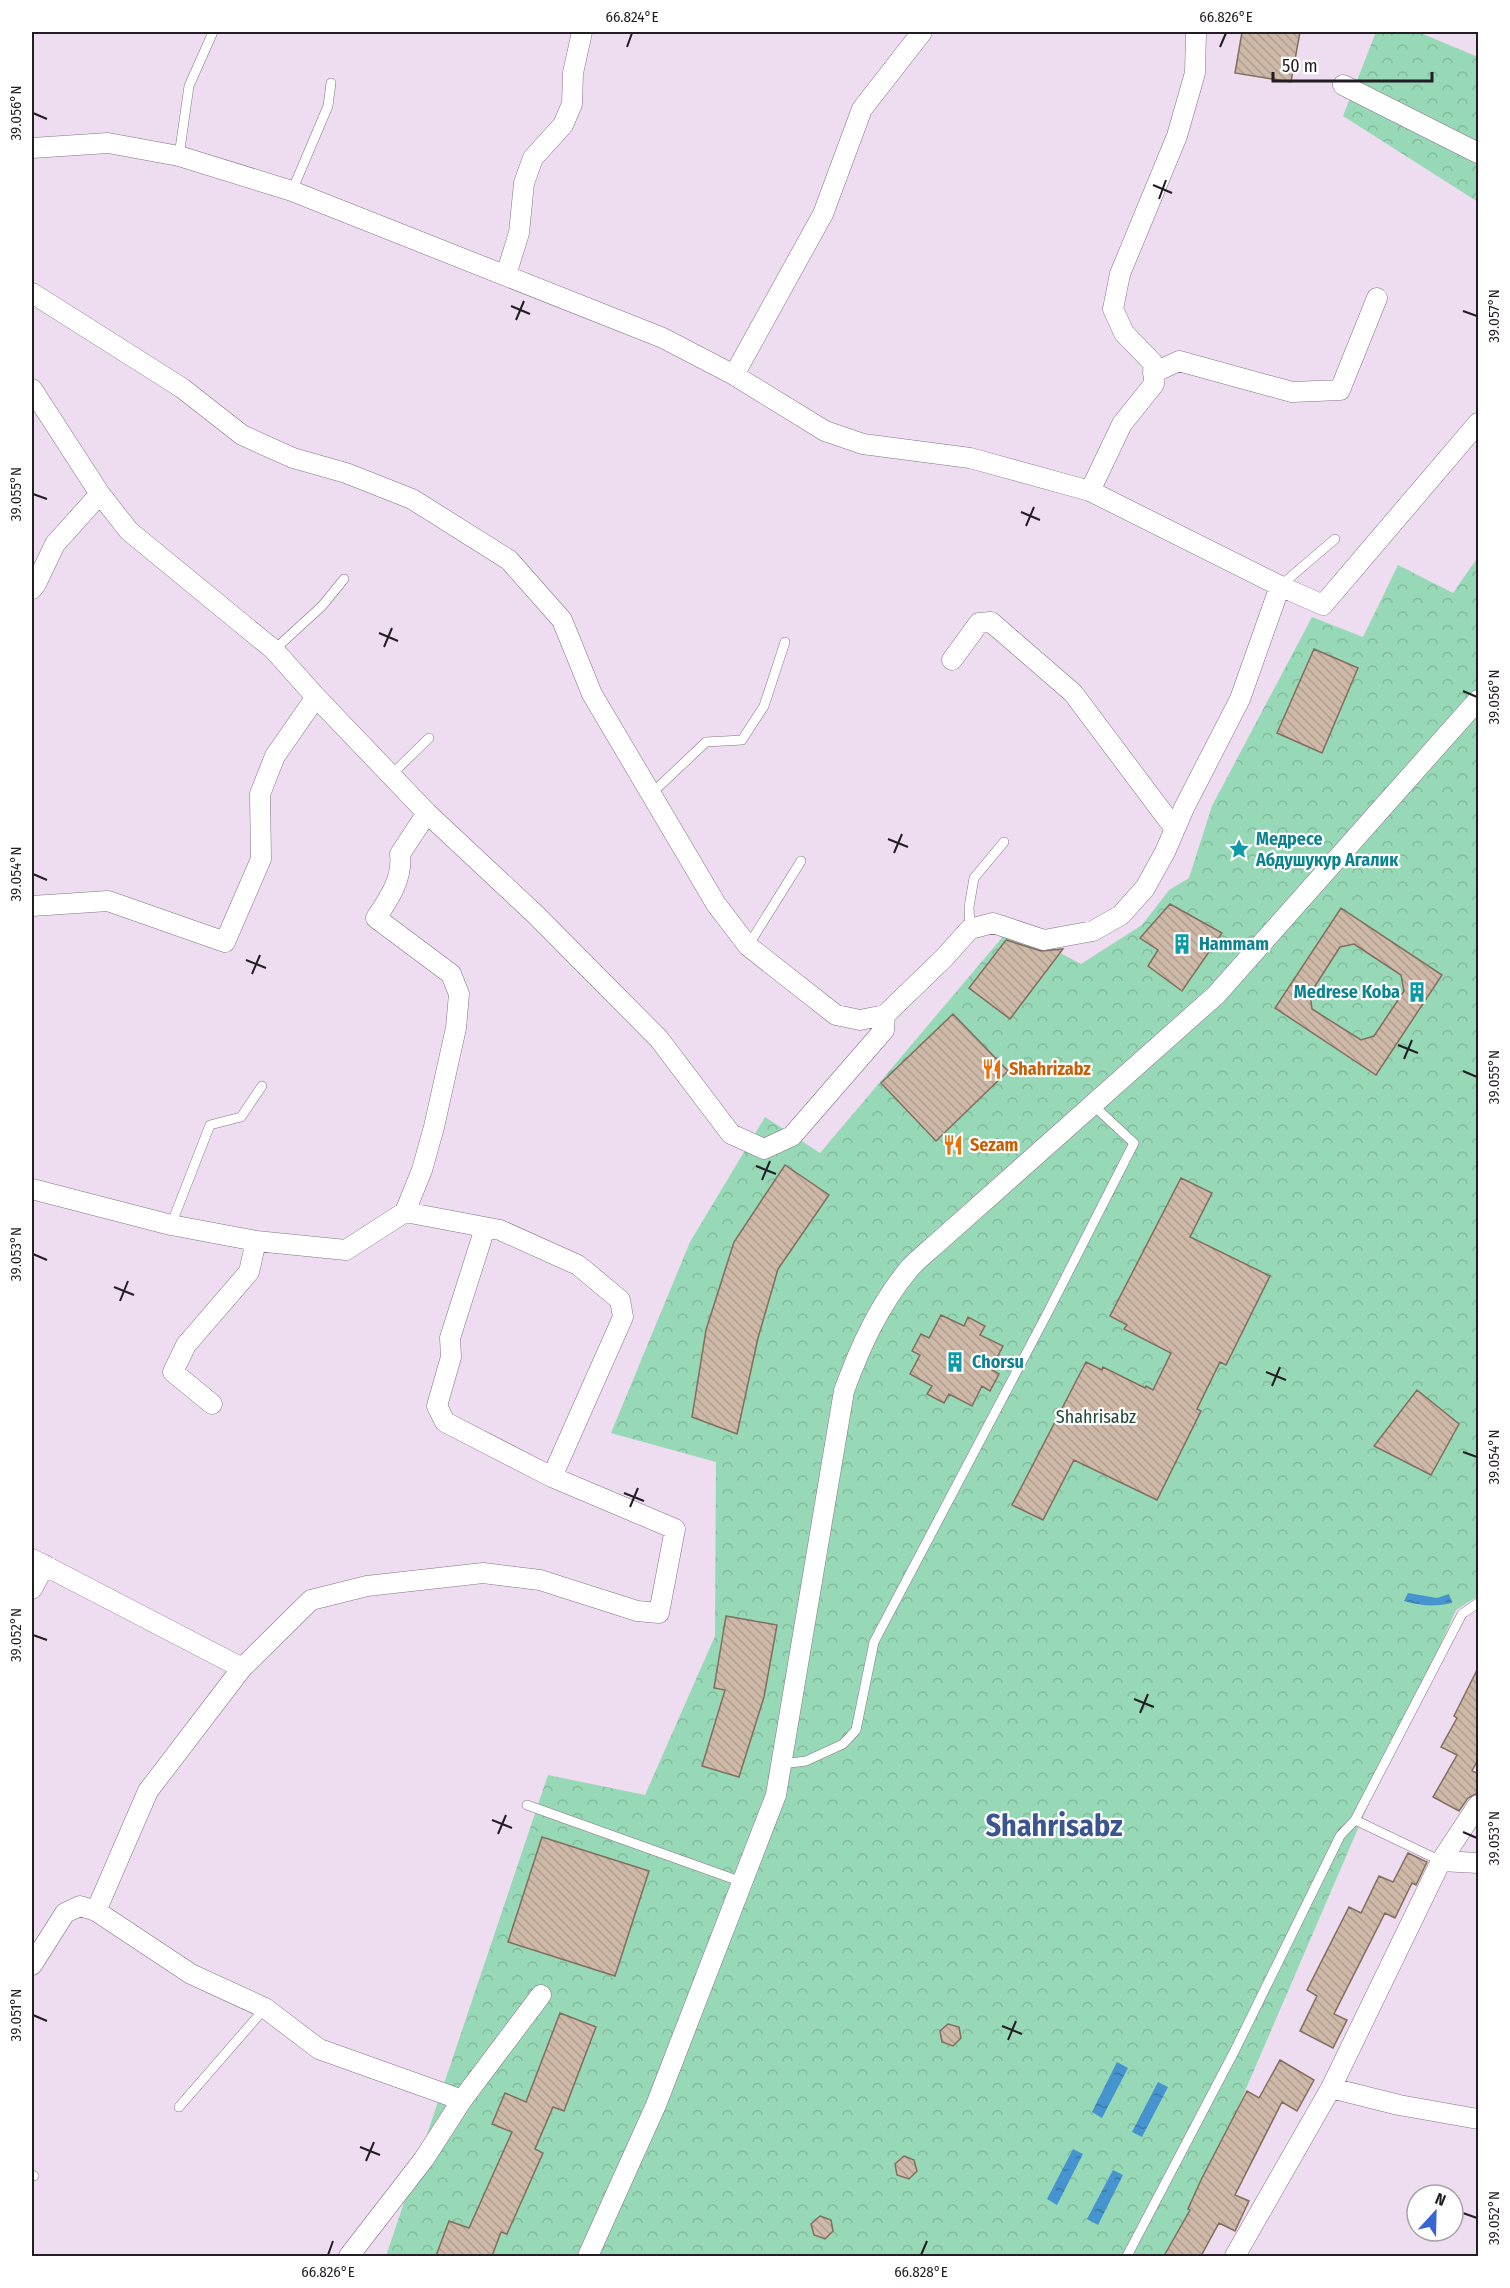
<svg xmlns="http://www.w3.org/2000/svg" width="1510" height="2288" font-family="'Fira Sans Condensed',sans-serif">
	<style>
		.forest { fill: url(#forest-crowns) }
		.water { fill: url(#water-ripples) }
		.building { fill: url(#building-back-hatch); stroke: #816e5f; stroke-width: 1.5; fill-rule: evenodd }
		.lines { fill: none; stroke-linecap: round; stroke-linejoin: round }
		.lane-casing { stroke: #837385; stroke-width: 10 }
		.street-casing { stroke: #837385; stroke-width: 21 }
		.lane { stroke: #fff; stroke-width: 9 }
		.street { stroke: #fff; stroke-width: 20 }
		.ticks { fill: none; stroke: #221c23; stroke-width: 2 }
		.labels { text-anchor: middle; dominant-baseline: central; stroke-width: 4.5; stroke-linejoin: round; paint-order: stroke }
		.culture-label { font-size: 18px; font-weight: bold; fill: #0d838f; stroke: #fff; text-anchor: start }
		.food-label { font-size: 18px; font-weight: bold; fill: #c56008; stroke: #fff; text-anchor: start }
		.park-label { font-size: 18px; fill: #1d4733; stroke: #fff }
		.town-label { font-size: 30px; font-weight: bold; fill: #3c558f; stroke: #fff }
		.neatline { fill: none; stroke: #221c23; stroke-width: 2 }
		.ticks-label { font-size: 15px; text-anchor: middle; fill: #221c23 }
	</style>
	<defs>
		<pattern id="forest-crowns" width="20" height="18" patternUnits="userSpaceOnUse" patternTransform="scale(1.5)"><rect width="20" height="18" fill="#97d9b6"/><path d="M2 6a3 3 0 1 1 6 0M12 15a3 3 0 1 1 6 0" fill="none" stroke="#82ba9c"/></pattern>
		<pattern id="water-ripples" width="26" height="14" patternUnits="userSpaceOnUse" patternTransform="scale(1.5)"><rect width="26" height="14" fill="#4593cf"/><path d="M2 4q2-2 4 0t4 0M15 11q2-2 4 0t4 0" fill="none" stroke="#3977a8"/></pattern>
		<pattern id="building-back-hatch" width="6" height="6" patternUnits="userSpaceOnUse" patternTransform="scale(1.5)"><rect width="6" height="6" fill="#ceb8a7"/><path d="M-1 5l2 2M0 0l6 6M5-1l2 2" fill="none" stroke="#b19e8f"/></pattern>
	</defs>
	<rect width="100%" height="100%" fill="#eedcf0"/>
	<path class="forest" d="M 1376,32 L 1418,32 L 1478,57 L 1478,202 L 1343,116 Z
		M 1478,557 L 1478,1596 L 1456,1610 L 1366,1810 L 1174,2256 L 386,2256 L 548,1775 L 645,1795 L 715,1636 L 716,1462 L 611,1433 L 690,1242 L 765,1117 L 820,1153 L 1011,927 L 1081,964 L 1142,925 L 1169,890 L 1189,878 L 1212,806 L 1312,617 L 1363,637 L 1398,565 L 1453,593 Z"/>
	<path class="water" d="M 1408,1593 L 1437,1598 L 1449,1594 L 1452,1603 C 1435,1607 1422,1606 1404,1601 Z
		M 1117,2062 L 1128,2068 L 1102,2118 L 1092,2112 Z
		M 1158,2082 L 1168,2087 L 1142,2137 L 1132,2132 Z
		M 1073,2149 L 1083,2154 L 1057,2205 L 1047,2199 Z
		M 1113,2170 L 1123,2175 L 1098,2225 L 1087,2219 Z"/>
	<path class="building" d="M 1242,32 L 1300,32 L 1291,82 L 1235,73 Z
		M 1314,649 L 1358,668 L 1322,753 L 1277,733 Z
		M 1170,904 L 1222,933 L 1182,991 L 1148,966 L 1158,950 L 1140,938 Z
		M 1341,908 L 1442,975 L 1376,1075 L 1275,1008 ZM 1354,944 L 1401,975 L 1404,991 L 1374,1036 L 1361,1040 L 1312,1009 L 1310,994 L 1340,947 Z
		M 1006,940 L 1041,951 L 1063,949 L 1010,1019 L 969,988 Z
		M 953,1014 L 1008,1071 L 936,1141 L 881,1083 Z
		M 785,1165 L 829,1195 L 778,1269 L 758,1338 L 737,1434 L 692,1417 L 706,1330 L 734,1242 Z
		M 1181,1178 L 1212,1193 L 1190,1237 L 1270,1276 L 1226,1365 L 1220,1362 L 1197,1409 L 1201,1411 L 1157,1500 L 1074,1460 L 1043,1520 L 1012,1505 L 1086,1362 L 1102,1370 L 1103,1367 L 1145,1388 L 1146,1386 L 1153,1390 L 1171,1353 L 1124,1329 L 1127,1325 L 1110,1316 Z
		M 941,1315 L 964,1326 L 968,1317 L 985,1326 L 980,1335 L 1003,1346 L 991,1369 L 999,1374 L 990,1391 L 982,1386 L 972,1406 L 949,1394 L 944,1403 L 927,1394 L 932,1386 L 910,1374 L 920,1355 L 912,1351 L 921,1334 L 929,1338 Z
		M 1417,1390 L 1459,1424 L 1431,1475 L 1374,1446 Z
		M 726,1616 L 777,1625 L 764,1697 L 739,1777 L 702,1766 L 725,1690 L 714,1688 Z
		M 1479,1666 L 1479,1758 L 1472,1771 L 1479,1774 L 1479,1788 L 1476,1794 L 1468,1798 L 1459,1811 L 1433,1797 L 1457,1755 L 1441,1747 L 1457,1718 L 1454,1716 Z
		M 542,1837 L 649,1871 L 615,1976 L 508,1942 Z
		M 1408,1853 L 1427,1862 L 1416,1885 L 1412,1883 L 1395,1918 L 1385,1913 L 1334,2014 L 1347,2020 L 1333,2048 L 1300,2031 L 1317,1996 L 1307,1990 L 1349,1907 L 1361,1913 L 1379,1876 L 1393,1882 Z
		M 560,2013 L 596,2027 L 564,2111 L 553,2107 L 535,2149 L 543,2153 L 507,2234 L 501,2232 L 492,2256 L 436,2256 L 449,2221 L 469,2228 L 512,2132 L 492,2124 L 505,2093 L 526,2102 Z
		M 948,2024 L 959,2027 L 961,2038 L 953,2046 L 942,2042 L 940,2031 Z
		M 1280,2060 L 1314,2080 L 1297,2111 L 1282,2102 L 1235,2195 L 1249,2201 L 1235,2231 L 1219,2223 L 1201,2256 L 1164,2256 L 1190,2210 L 1188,2209 L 1201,2180 L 1247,2091 L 1259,2098 Z
		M 904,2156 L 914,2160 L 917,2171 L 909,2179 L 897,2175 L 895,2164 Z
		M 820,2216 L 831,2220 L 833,2231 L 825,2239 L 814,2235 L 811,2224 Z"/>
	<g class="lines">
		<g class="lane-casing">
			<path id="lane" d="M 179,156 L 189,86 L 213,32
				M 292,191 L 328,106 L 331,83
				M 1280,586 L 1335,539
				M 274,650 L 322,606 L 344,579
				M 391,775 L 429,738
				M 651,794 L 706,742 L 742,740 L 764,706 L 785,642
				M 970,929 L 969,907 L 974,878 L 1004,842
				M 748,946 L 801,861
				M 171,1225 L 210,1125 L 241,1117 L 262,1086
				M 782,1764 L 806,1761 L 843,1744 L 856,1730 L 874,1642 L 1048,1312 L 1134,1143 L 1094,1106
				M 527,1805 L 742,1882
				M 1355,1820 L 1462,1614 L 1478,1603
				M 179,2107 L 265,2008
				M 32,2175 L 34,2176
				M 1127,2256 L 1235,2050 L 1340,1836 L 1355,1820 L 1441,1861"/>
		</g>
		<g class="street-casing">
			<path id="street" d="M 1343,85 L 1478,153
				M 32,148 L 108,143 L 179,156 L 292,191 L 663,338 L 734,375 L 825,431 L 863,444 L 970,458 L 1090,491 L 1280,586 L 1323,605 L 1478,423
				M 506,275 L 519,233 L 524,183 L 533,158 L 563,125 L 572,104 L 573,73 L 582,32
				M 32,293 L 182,388 L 242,435 L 293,458 L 346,473 L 412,499 L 509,560 L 562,620 L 592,694 L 716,904 L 748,946 L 836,1015 L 860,1020 L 885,1015 L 884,1030 L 792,1136 L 764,1149 L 731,1134 L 659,1039 L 536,915 L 427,813 L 316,697 L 274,650 L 129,531 L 100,494 L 32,389
				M 1153,373 L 1179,361 L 1292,392 L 1340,390 L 1377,298
				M 734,375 L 823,214 L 862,109 L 922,32
				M 1090,491 L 1122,424 L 1154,384 L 1153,363 L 1124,333 L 1113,309 L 1120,274 L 1177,136 L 1195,73 L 1196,32
				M 32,589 L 36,584 L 55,544 L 100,494
				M 952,660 L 979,623 L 991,622 L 1073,693 L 1175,829
				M 32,906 L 108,901 L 225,942 L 261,859 L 260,794 L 275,756 L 316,697
				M 885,1015 L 944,958 L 970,929 L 993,923 L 1044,940 L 1093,931 L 1121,915 L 1145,888 L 1165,852 L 1184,808 L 1240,699 L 1280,586
				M 32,1189 L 171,1225 L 256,1241 L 346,1250 L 405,1212 L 500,1230 L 578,1265 L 620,1300 L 623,1317 L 552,1477 L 675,1529 L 659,1613 L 637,1611 L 540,1580 L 483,1573 L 367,1586 L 311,1600 L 242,1668 L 148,1791 L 96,1911
				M 405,1212 L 422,1170 L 434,1127 L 456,1028 L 459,994 L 451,974 L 376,918 C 389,899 403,878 400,854 L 427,813
				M 485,1228 L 450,1338 L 451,1357 L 437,1406 L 445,1422 L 552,1477
				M 212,1404 L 173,1372 L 186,1345 L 249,1272 L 256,1241
				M 32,1559 L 242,1668
				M 32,1589 L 45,1565
				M 1441,1861 L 1478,1863
				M 32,1965 L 65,1913 L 80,1906 L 96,1911 L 191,1974 L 265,2008 L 319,2049 L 462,2100 L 424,2159 L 349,2256
				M 1331,2088 L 1399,2105 L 1478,2119
				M 462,2100 L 541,1995
				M 588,2256 L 656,2105 L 776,1795 L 844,1391 C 860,1347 879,1305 909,1269 C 917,1260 927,1252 936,1244 L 1216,995 L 1478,700
				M 1235,2256 L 1331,2088 L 1441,1861 L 1478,1805"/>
		</g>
		<use href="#lane" class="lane"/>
		<use href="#street" class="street"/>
	</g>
	<path class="ticks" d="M 627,47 L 632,33M 1220,47 L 1226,33M 33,113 L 47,119M 1153,185 L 1172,193M 1159,199 L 1166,180M 511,306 L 530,314M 1463,311 L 1477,316M 516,320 L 524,301M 33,494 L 47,499M 1021,512 L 1040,520M 1026,526 L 1034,507M 379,633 L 398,641M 384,647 L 392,628M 1463,691 L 1477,697M 888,839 L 908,847M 894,853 L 902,834M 33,874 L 47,880M 246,960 L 266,968M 252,974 L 260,955M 1398,1045 L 1418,1053M 1404,1059 L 1412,1040M 1463,1071 L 1477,1077M 756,1166 L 776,1174M 762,1180 L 770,1161M 33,1254 L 47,1260M 114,1287 L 134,1295M 120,1301 L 128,1281M 1266,1372 L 1286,1380M 1272,1386 L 1280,1367M 1463,1452 L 1477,1457M 624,1493 L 644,1501M 630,1507 L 638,1488M 33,1635 L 47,1640M 1134,1699 L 1154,1707M 1140,1713 L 1148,1694M 492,1820 L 512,1828M 1463,1832 L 1477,1838M 498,1834 L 506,1815M 33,2015 L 47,2021M 1002,2026 L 1022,2034M 1008,2040 L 1016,2021M 360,2147 L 380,2155M 366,2161 L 374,2142M 1463,2213 L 1477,2218M 328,2255 L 333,2241M 921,2255 L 927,2241"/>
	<defs>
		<g id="sight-bare" transform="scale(1.62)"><path d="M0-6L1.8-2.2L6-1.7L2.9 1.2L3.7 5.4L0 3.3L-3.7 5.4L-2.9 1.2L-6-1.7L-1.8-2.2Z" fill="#0f9aa8" stroke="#fff" stroke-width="2.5" paint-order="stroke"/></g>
		<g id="building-bare" transform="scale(1.62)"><path d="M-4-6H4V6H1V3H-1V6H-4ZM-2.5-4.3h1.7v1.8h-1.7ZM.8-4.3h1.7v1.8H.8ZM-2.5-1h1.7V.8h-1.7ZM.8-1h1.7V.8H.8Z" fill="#0f9aa8" stroke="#fff" stroke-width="2.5" paint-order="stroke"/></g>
		<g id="restaurant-bare" transform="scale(1.62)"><path d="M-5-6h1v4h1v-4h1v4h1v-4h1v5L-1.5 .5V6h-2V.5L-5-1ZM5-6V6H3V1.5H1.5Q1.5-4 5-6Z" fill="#e8710a" stroke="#fff" stroke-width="2.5" paint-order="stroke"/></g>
	</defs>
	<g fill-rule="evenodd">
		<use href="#sight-bare" x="1239" y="849"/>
		<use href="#building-bare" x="1182" y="944"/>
		<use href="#building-bare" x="1417" y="992"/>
		<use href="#restaurant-bare" x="992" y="1069"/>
		<use href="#restaurant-bare" x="953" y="1145"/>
		<use href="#building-bare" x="955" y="1362"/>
	</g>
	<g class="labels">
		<g class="culture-label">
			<text x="1256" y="839">Медресе<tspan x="1256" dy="21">Абдушукур Агалик</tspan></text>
			<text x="1199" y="944">Hammam</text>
			<text x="1400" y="992" text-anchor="end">Medrese Koba</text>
			<text x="972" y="1362">Chorsu</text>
		</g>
		<g class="food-label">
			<text x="1009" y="1069">Shahrizabz</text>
			<text x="970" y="1145">Sezam</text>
		</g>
		<g class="park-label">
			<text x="1096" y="1417">Shahrisabz</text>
		</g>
		<g class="town-label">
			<text x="1054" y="1826">Shahrisabz</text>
		</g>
	</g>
	<rect width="1510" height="2288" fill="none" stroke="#ffffff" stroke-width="66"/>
	<g transform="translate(1435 2213) rotate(22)"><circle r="28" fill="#ffffff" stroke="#a7a4a7" stroke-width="1.5"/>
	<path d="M0-4.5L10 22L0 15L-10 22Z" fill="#3964d4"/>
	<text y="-9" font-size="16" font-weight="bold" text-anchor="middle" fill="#221c23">N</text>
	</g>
	<path d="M1273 72v9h159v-9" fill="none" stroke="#221c23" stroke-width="3"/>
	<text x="1282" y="72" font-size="18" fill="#221c23" stroke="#ffffff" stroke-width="4.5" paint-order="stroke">50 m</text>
	<rect x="33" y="33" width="1444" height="2222" class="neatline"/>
	<g class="ticks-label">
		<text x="632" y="22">66.824°E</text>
		<text x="1226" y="22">66.826°E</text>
		<text transform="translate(16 113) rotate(-90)" y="5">39.056°N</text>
		<text transform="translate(1494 316) rotate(-90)" y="5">39.057°N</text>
		<text transform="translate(16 494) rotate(-90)" y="5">39.055°N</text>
		<text transform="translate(1494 697) rotate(-90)" y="5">39.056°N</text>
		<text transform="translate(16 874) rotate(-90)" y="5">39.054°N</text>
		<text transform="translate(1494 1077) rotate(-90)" y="5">39.055°N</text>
		<text transform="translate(16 1254) rotate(-90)" y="5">39.053°N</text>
		<text transform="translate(1494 1457) rotate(-90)" y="5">39.054°N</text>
		<text transform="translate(16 1635) rotate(-90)" y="5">39.052°N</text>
		<text transform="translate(1494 1838) rotate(-90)" y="5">39.053°N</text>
		<text transform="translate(16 2015) rotate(-90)" y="5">39.051°N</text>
		<text transform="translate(1494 2218) rotate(-90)" y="5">39.052°N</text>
		<text x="328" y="2277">66.826°E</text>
		<text x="921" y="2277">66.828°E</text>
	</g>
</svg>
